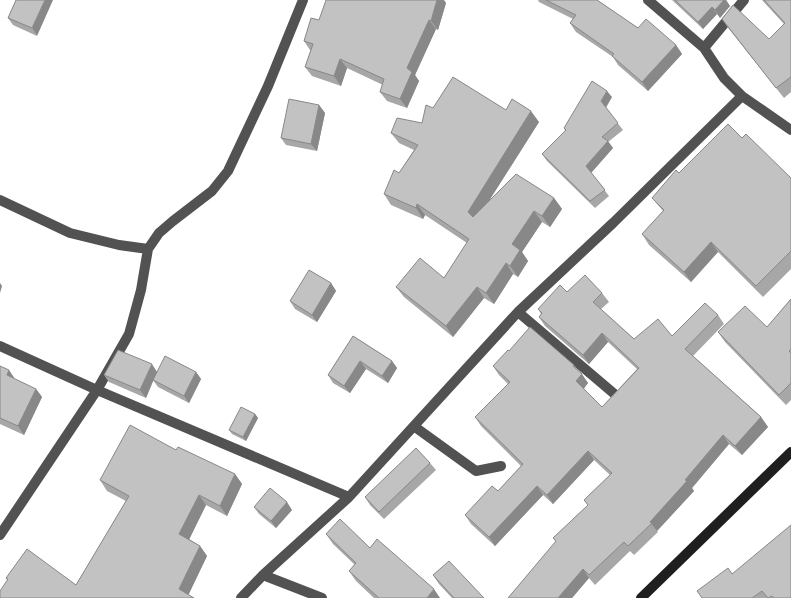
<svg xmlns="http://www.w3.org/2000/svg" width="791" height="598" font-family="'Roboto Condensed',sans-serif">
	<style>
		.lines { fill: none; stroke-linecap: round; stroke-linejoin: round }
		.minor { stroke: #525252; stroke-width: 10 }
		.secondary { stroke: #1f1f1f; stroke-width: 10 }
		.wall { fill: #a7a7a7 }
		.shaded-wall { fill: #888 }
		.building { fill: #c2c2c2; stroke: #888 }
	</style>
	<rect width="100%" height="100%" fill="#fff"/>
	<g class="lines">
		<path class="minor" d="M 648,0 L 704,48 L 724,78 L 742,96 L 791,130
			M 704,48 L 744,0
			M 0,200 L 70,233 L 119,245 L 148,249
			M 518,312 L 618,397
			M 0,346 L 97,390 L 349,497
			M 415,427 L 476,471 L 501,466
			M 0,535 L 97,390 L 129,334 L 141,290 L 148,249 L 159,233 L 173,221 L 212,191 L 228,171 L 268,86 L 303,0
			M 263,575 L 322,598
			M 241,598 L 263,575 L 349,497 L 518,312 L 613,223 L 742,96"/>
		<path class="secondary" d="M 641,598 L 791,452"/>
	</g>
	<path class="wall" d="M 16,0 L 37,36 L 13,25 L 8,18 Z
		M 538,0 L 597,0 L 638,28 L 676,45 L 682,54 L 648,91 L 618,65 L 613,57 L 576,32 L 570,23 L 573,19 L 539,2 Z
		M 672,0 L 726,0 L 730,6 L 720,18 L 717,14 L 703,29 Z
		M 762,0 L 791,0 L 791,92 L 784,98 L 729,29 L 722,19 L 769,39 L 784,24 Z
		M 444,1 L 446,3 L 438,30 L 436,29 L 415,75 L 419,81 L 407,108 L 387,101 L 380,92 L 383,85 L 347,68 L 341,86 L 312,76 L 305,67 L 311,50 L 310,50 L 304,41 Z
		M 612,97 L 606,108 L 623,130 L 608,142 L 613,148 L 591,173 L 609,196 L 595,208 L 547,161 L 542,154 L 565,131 L 564,128 Z
		M 319,105 L 325,113 L 317,151 L 286,145 L 281,138 Z
		M 433,108 L 506,110 L 539,122 L 490,199 L 554,198 L 562,209 L 550,227 L 542,222 L 522,252 L 528,261 L 518,277 L 513,274 L 494,304 L 484,298 L 453,337 L 404,297 L 396,287 L 444,278 L 467,243 L 425,215 L 423,219 L 391,205 L 384,194 L 399,173 L 414,150 L 399,143 L 391,133 L 422,123 Z
		M 742,138 L 791,178 L 791,269 L 763,297 L 718,252 L 691,282 L 649,245 L 642,234 L 663,211 L 652,198 Z
		M 331,283 L 336,291 L 317,322 L 295,309 L 290,301 Z
		M 567,292 L 602,293 L 609,302 L 601,309 L 634,339 L 672,336 L 718,315 L 724,324 L 693,356 L 761,417 L 768,427 L 742,455 L 729,444 L 692,488 L 694,491 L 657,531 L 658,532 L 634,555 L 630,551 L 595,585 L 589,578 L 572,598 L 508,598 L 556,542 L 553,538 L 588,505 L 584,500 L 610,475 L 594,460 L 553,504 L 543,495 L 495,546 L 471,524 L 465,515 L 498,491 L 521,466 L 481,426 L 475,417 L 508,384 L 499,375 L 493,366 L 509,351 L 574,365 L 588,383 L 584,389 L 602,407 L 637,369 L 608,342 L 589,364 L 545,326 L 539,317 L 541,314 L 538,309 Z
		M 791,299 L 791,400 L 786,405 L 725,342 L 718,332 L 767,327 Z
		M 353,336 L 392,361 L 397,368 L 388,383 L 366,369 L 350,393 L 333,383 L 328,375 Z
		M 0,366 L 14,379 L 36,389 L 42,397 L 24,435 L 0,424 Z
		M 157,371 L 196,372 L 201,379 L 189,403 L 158,387 L 153,380 L 146,398 L 109,382 L 104,375 Z
		M 255,414 L 258,418 L 246,441 L 232,434 L 229,430 Z
		M 176,450 L 235,474 L 242,484 L 227,516 L 206,505 L 189,539 L 200,546 L 207,556 L 188,595 L 7,580 L 6,578 L 76,585 L 126,501 L 107,491 L 100,480 Z
		M 430,463 L 436,470 L 384,519 L 370,505 L 365,497 Z
		M 254,507 L 292,510 L 276,528 L 259,514 Z
		M 326,534 L 370,548 L 440,598 L 374,598 L 356,581 L 349,571 L 355,565 L 333,544 Z
		M 732,574 L 791,598 L 702,598 Z
		M 433,575 L 484,598 L 452,598 L 439,584 Z"/>
	<path class="shaded-wall" d="M 45,0 L 53,0 L 37,36 L 32,28 Z
		M 437,0 L 444,0 L 446,3 L 438,30 L 431,21 Z
		M 724,0 L 726,0 L 730,6 L 720,18 L 715,10 Z
		M 712,7 L 717,14 L 703,29 L 698,22 Z
		M 429,20 L 436,29 L 415,75 L 419,81 L 407,108 L 400,99 L 407,68 Z
		M 676,45 L 682,54 L 648,91 L 642,82 Z
		M 340,59 L 347,68 L 341,86 L 334,76 Z
		M 607,91 L 612,97 L 605,108 L 601,101 Z
		M 319,105 L 325,113 L 317,151 L 311,144 Z
		M 531,111 L 539,122 L 475,223 L 468,212 Z
		M 608,141 L 613,148 L 591,173 L 586,166 Z
		M 554,198 L 562,209 L 550,227 L 542,216 Z
		M 417,204 L 425,215 L 423,219 L 416,208 Z
		M 534,211 L 542,222 L 522,252 L 528,261 L 518,277 L 510,266 L 512,244 Z
		M 711,242 L 718,252 L 691,282 L 684,272 Z
		M 506,263 L 513,274 L 494,304 L 486,293 Z
		M 0,283 L 2,286 L 0,293 Z
		M 331,283 L 336,291 L 317,322 L 312,315 Z
		M 477,287 L 484,298 L 453,337 L 446,326 Z
		M 602,333 L 608,342 L 589,364 L 583,355 Z
		M 360,361 L 366,369 L 350,393 L 344,386 Z
		M 392,361 L 397,368 L 388,383 L 382,376 Z
		M 152,364 L 157,372 L 146,398 L 140,390 Z
		M 9,370 L 15,379 L 7,375 Z
		M 196,372 L 201,379 L 189,403 L 184,396 Z
		M 582,374 L 588,383 L 582,390 L 576,381 Z
		M 36,389 L 42,397 L 24,435 L 18,426 Z
		M 255,414 L 258,418 L 246,441 L 243,437 Z
		M 761,417 L 768,427 L 742,455 L 735,446 Z
		M 723,435 L 729,444 L 692,488 L 694,491 L 657,531 L 650,522 Z
		M 588,451 L 594,460 L 553,504 L 547,495 Z
		M 235,474 L 242,484 L 227,516 L 220,506 Z
		M 537,486 L 543,495 L 495,546 L 489,537 Z
		M 199,495 L 206,505 L 187,544 L 179,534 Z
		M 287,502 L 292,510 L 276,528 L 271,521 Z
		M 200,546 L 207,556 L 187,598 L 179,589 Z
		M 583,569 L 589,578 L 572,598 L 558,598 Z
		M 434,589 L 440,598 L 427,598 Z"/>
	<path class="building" d="M 16,0 L 45,0 L 32,28 L 8,18 Z
		M 326,0 L 437,0 L 431,21 L 429,20 L 407,68 L 412,72 L 400,99 L 380,92 L 384,79 L 340,59 L 334,76 L 305,67 L 313,44 L 304,41 L 311,18 L 319,20 Z
		M 546,0 L 597,0 L 638,28 L 646,19 L 676,45 L 642,82 L 612,56 L 614,54 L 570,23 L 576,15 Z
		M 675,0 L 724,0 L 715,10 L 712,7 L 698,22 Z
		M 764,0 L 791,0 L 791,77 L 776,88 L 722,19 L 733,5 L 769,39 L 785,23 Z
		M 453,77 L 506,110 L 512,99 L 531,111 L 468,212 L 473,217 L 516,174 L 554,198 L 542,216 L 534,211 L 512,244 L 520,250 L 510,266 L 506,263 L 486,293 L 477,287 L 446,326 L 396,287 L 420,258 L 444,278 L 469,239 L 417,204 L 416,208 L 384,194 L 394,170 L 399,173 L 418,145 L 391,133 L 397,118 L 422,123 L 426,105 L 433,108 Z
		M 592,81 L 607,91 L 601,101 L 618,123 L 602,137 L 608,141 L 586,166 L 605,190 L 590,201 L 542,154 L 566,130 L 564,128 Z
		M 289,99 L 319,105 L 311,144 L 281,138 Z
		M 728,124 L 742,138 L 746,134 L 791,178 L 791,251 L 756,286 L 711,242 L 684,272 L 642,234 L 664,210 L 652,198 L 676,170 L 679,173 Z
		M 309,270 L 331,283 L 312,315 L 290,301 Z
		M 585,275 L 602,293 L 593,302 L 634,339 L 658,319 L 672,336 L 705,303 L 718,315 L 685,349 L 761,417 L 735,446 L 723,435 L 685,480 L 687,481 L 650,522 L 652,523 L 628,546 L 624,542 L 589,575 L 583,569 L 558,598 L 508,598 L 556,541 L 553,538 L 588,505 L 584,500 L 612,473 L 588,451 L 547,495 L 537,486 L 489,537 L 465,515 L 492,486 L 498,491 L 523,464 L 475,417 L 510,382 L 493,366 L 508,350 L 509,351 L 530,327 L 574,365 L 573,366 L 582,374 L 576,381 L 602,407 L 639,368 L 602,333 L 583,355 L 539,317 L 542,313 L 538,309 L 560,285 L 567,292 Z
		M 791,299 L 791,349 L 789,351 L 791,353 L 791,383 L 779,395 L 718,332 L 745,306 L 767,327 Z
		M 353,336 L 392,361 L 382,376 L 360,361 L 344,386 L 328,375 Z
		M 118,350 L 152,364 L 140,390 L 104,375 Z
		M 165,356 L 196,372 L 184,396 L 153,380 Z
		M 0,366 L 9,370 L 7,375 L 36,389 L 18,426 L 0,418 Z
		M 241,407 L 255,414 L 243,437 L 229,430 Z
		M 130,425 L 176,450 L 178,447 L 235,474 L 220,506 L 199,495 L 179,534 L 200,546 L 179,589 L 194,598 L 0,598 L 0,591 L 8,579 L 6,578 L 27,549 L 76,585 L 129,496 L 100,480 Z
		M 416,448 L 430,463 L 379,512 L 365,497 Z
		M 270,488 L 287,502 L 271,521 L 254,507 Z
		M 340,519 L 370,548 L 377,539 L 434,589 L 427,598 L 379,598 L 349,571 L 356,563 L 326,534 Z
		M 791,525 L 791,598 L 774,598 L 772,596 L 768,598 L 762,591 L 752,598 L 702,598 L 697,591 L 728,568 L 732,574 Z
		M 449,561 L 484,598 L 454,598 L 433,575 Z"/>
</svg>
